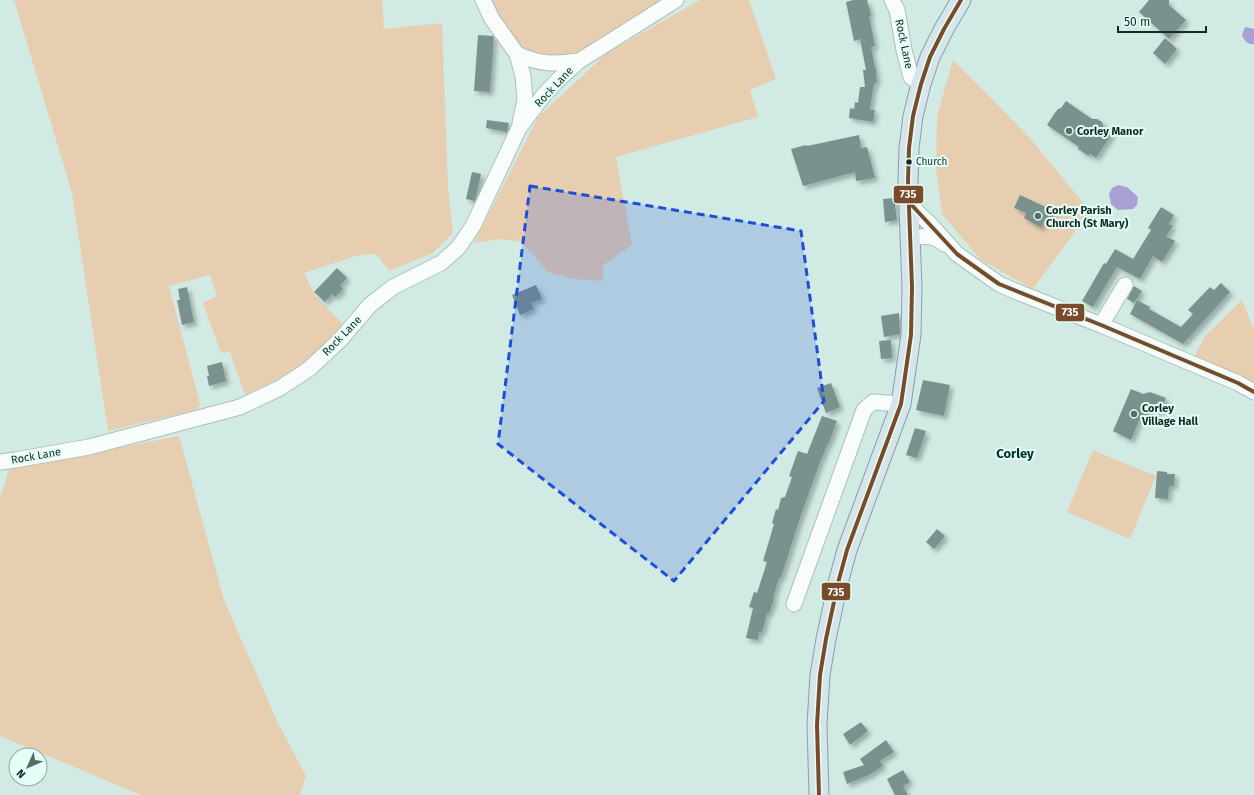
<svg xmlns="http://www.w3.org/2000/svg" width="1254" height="795" font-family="'Fira Sans',sans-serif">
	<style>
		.green { fill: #e8ceb1 }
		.water { fill: #a9a0d5 }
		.building { fill: #7a928d; filter: url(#shadow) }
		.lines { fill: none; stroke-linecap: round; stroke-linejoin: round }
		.minor-casing { stroke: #acc0ba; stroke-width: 17 }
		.major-casing { stroke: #82a2a8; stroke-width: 21 }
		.minor { stroke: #f8fcfb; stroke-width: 15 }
		.major { stroke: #d6e5e9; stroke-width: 19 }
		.bus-1-casing { stroke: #e3fef6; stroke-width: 7 }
		.bus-1 { stroke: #7a4b2a; stroke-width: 4 }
		.marked { fill: #1d4ed8; fill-opacity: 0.2; stroke: #1d4ed8; stroke-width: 3; stroke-dasharray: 8 5; stroke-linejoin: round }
		.poi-dot { fill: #586c67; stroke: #e3fef6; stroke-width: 1.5 }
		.bus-dot { fill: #162823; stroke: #e3fef6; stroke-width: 1.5 }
		.labels { text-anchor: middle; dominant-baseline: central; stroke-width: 4; stroke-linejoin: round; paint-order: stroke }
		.bus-label { font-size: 10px; fill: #162823; stroke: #e3fef6; text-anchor: start }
		.street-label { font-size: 11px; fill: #162823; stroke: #e3fef6 }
		.poi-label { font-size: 11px; font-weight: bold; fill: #162823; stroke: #e3fef6; text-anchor: start }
		.quarter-label { font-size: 13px; font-weight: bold; fill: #033129; stroke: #e3fef6 }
		.line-badge { stroke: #e3fef6; stroke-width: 1.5 }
		.badge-label { font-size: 11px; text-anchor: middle; font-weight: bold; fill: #fff }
	</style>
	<defs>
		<filter id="shadow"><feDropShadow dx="3.5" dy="3.5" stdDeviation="2" flood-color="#0004"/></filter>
	</defs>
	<rect width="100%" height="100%" fill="#d2eae4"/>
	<path class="green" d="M 14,0 L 382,0 L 384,29 L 442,23 L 448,187 L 453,233 L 433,253 L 389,271 L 376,254 L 359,255 L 304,273 L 316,297 L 343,324 L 321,347 L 291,373 L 245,395 L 230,352 L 221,353 L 203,303 L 217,296 L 210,275 L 169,286 L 200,404 L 196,410 L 108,431 L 72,193 Z
		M 491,0 L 569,0 L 569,1 L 573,0 L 664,0 L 582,52 L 570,57 L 547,56 L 516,48 L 495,12 Z
		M 700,0 L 749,0 L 776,79 L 750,90 L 758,117 L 616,157 L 632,245 L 603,265 L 603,281 L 573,279 L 548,272 L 522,242 L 501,239 L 474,243 L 538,117 L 607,53 Z
		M 953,60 L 1028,136 L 1090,211 L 1033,289 L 981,260 L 942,214 L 936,167 L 937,116 Z
		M 1242,300 L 1254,330 L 1254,386 L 1194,358 L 1205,336 Z
		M 179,436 L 224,600 L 277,721 L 306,776 L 300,795 L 141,795 L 0,736 L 0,499 L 9,469 Z
		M 1093,450 L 1156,476 L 1130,539 L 1067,512 Z"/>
	<path class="water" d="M 1245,27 L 1254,29 L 1254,44 C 1247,45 1244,40 1242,35 Z
		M 1118,185 L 1127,187 L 1138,197 L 1137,205 L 1133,209 L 1118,210 L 1111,204 L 1109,194 L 1112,188 Z"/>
	<path class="building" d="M 853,0 L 867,0 L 871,15 L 869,16 L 875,46 L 871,47 L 875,68 L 876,68 L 876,73 L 877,82 L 874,83 L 870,110 L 875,110 L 873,122 L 849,118 L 850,108 L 854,109 L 855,102 L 858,103 L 860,87 L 865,87 L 863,70 L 866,70 L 860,39 L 854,41 L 846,2 Z
		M 1149,0 L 1169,0 L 1169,5 L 1186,20 L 1169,39 L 1139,12 Z
		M 478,35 L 493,36 L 494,37 L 490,92 L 474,91 Z
		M 1165,38 L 1177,49 L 1165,64 L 1153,53 Z
		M 1066,101 L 1092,119 L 1097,119 L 1102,122 L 1104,129 L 1112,134 L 1096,158 L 1090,154 L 1089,156 L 1078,149 L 1079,147 L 1047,125 L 1054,114 L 1058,109 L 1061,108 Z
		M 487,120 L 509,123 L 507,132 L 486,128 Z
		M 859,135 L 861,148 L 867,147 L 875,178 L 856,181 L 855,172 L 803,186 L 791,149 L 806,145 L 807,146 Z
		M 472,172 L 481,174 L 475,201 L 466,199 Z
		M 1020,195 L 1054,211 L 1048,223 L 1044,221 L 1041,228 L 1024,218 L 1026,213 L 1014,208 Z
		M 894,198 L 897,220 L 885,222 L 883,199 Z
		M 1161,207 L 1174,215 L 1169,224 L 1173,226 L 1166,236 L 1175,241 L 1162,262 L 1153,256 L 1140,279 L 1117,267 L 1093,307 L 1082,301 L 1104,263 L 1106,264 L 1115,249 L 1133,259 L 1151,230 L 1148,228 Z
		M 337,268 L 347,278 L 340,285 L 343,289 L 335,297 L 332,294 L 325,302 L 314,292 Z
		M 1221,283 L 1230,292 L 1183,344 L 1130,314 L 1137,300 L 1150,307 L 1149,309 L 1181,327 L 1193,314 L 1188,310 L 1210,287 L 1214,290 Z
		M 536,285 L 542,299 L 531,303 L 534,309 L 520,315 L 512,295 Z
		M 1134,286 L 1142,291 L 1134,303 L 1127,299 Z
		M 187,287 L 194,322 L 182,325 L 177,300 L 180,300 L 178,289 Z
		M 899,313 L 900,334 L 884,337 L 881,316 Z
		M 891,340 L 892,358 L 881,359 L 879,341 Z
		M 222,362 L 226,381 L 209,386 L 207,376 L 209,376 L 207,366 Z
		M 923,380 L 950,385 L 944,416 L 916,410 Z
		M 831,383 L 840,407 L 826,413 L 817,388 Z
		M 1131,389 L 1143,394 L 1150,392 L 1166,398 L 1160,412 L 1151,409 L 1147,418 L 1141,416 L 1131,440 L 1113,431 Z
		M 822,416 L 837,421 L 829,443 L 828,443 L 819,465 L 799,521 L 781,578 L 779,578 L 773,598 L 774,599 L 769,614 L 767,613 L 762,633 L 759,632 L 758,640 L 746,638 L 753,608 L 749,607 L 754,592 L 757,593 L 767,562 L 763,561 L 774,524 L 772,523 L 776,509 L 778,510 L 781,498 L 785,497 L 792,477 L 789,476 L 798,451 L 807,454 Z
		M 915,428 L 926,431 L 917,458 L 906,455 Z
		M 1157,471 L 1167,472 L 1167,474 L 1175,474 L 1174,486 L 1169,486 L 1168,499 L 1155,498 Z
		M 937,529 L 945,536 L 934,549 L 926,542 Z
		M 861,722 L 868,731 L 850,745 L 843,734 Z
		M 886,740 L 894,752 L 880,761 L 883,766 L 869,775 L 847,784 L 843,772 L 864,765 L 860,759 Z
		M 903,770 L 910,782 L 903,786 L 908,795 L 895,795 L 887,779 Z"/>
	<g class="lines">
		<g class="minor-casing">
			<path id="minor" d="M 483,0 L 492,19 L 517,54 L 523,76 L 525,100 L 520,123
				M 892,0 L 897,10 L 904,50 L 911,77 L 921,84
				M 517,54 C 541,65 554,64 579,61
				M 908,201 L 919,214 L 929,223 L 957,254 L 999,284 L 1020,293 L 1101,325 L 1238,383 L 1254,392
				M 910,238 C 924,236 932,234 944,244
				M 1101,325 L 1125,285
				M 0,462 L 15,460 L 89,447 L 240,407 L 280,388 L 309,369 L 340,340 L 370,305 L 393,287 L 441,263 L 458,248 L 473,226 L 519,128 L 543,96 L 559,79 L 579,61 L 676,0
				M 794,604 L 864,410 L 873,402 L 901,404"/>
		</g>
		<g class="major-casing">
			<path id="major" d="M 819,795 L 817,725 L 820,675 L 826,639 L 838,583 L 847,550 L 901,404 L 911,335 L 912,287 L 908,181 L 909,148 L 913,116 L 921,84 L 930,57 L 944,29 L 961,0"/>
		</g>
		<use href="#minor" class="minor"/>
		<use href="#major" class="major"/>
		<g class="bus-1-casing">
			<path id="bus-1" d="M 908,201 L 957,254 L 999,284 L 1101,325 L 1238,383 L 1254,392
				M 819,795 L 817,725 L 820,675 L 826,639 L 838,583 L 847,550 L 901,404 L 911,335 L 912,287 L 908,181 L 909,148 L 913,116 L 921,84 L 930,57 L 944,29 L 961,0"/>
		</g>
		<use href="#bus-1" class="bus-1"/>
	</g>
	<path class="marked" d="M 530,186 L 801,231 L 824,401 L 674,581 L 498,444 Z"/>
	<g class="poi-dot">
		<circle cx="1069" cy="131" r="4"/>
		<circle cx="1038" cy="216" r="4"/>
		<circle cx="1134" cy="414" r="4"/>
	</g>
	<circle class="bus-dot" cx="909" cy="162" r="3.5"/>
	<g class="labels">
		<g class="bus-label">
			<text x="916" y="162">Church</text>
		</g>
		<g class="street-label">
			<text transform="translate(904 44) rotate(78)">Rock Lane</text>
			<text transform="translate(554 87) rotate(-47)">Rock Lane</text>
			<text transform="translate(342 336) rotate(-46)">Rock Lane</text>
			<text transform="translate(36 456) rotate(-10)">Rock Lane</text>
		</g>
		<g class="poi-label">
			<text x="1077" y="131">Corley Manor</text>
			<text x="1046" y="210">Corley Parish<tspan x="1046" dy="13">Church (St Mary)</tspan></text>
			<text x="1142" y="408">Corley<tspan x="1142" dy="13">Village Hall</tspan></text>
		</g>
		<g class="quarter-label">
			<text x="1015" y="453">Corley</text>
		</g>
	</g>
	<g class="line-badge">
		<rect x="893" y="185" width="31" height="19" rx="4" fill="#7a4b2a"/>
		<rect x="1055" y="303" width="30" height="19" rx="4" fill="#7a4b2a"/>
		<rect x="821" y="582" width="30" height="19" rx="4" fill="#7a4b2a"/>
	</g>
	<g class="badge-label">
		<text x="908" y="198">735</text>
		<text x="1070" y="316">735</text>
		<text x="836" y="596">735</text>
	</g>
	<g transform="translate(28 767) rotate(225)"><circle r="19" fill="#e3fef6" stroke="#91a8a2"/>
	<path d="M0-3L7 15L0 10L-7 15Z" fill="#586c67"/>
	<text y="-6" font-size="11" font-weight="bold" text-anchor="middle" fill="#162823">N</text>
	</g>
	<path d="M1118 26v6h88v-6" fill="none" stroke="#162823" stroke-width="2"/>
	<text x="1124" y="26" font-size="12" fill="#162823" stroke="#e3fef6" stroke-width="3" paint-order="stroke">50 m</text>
</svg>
